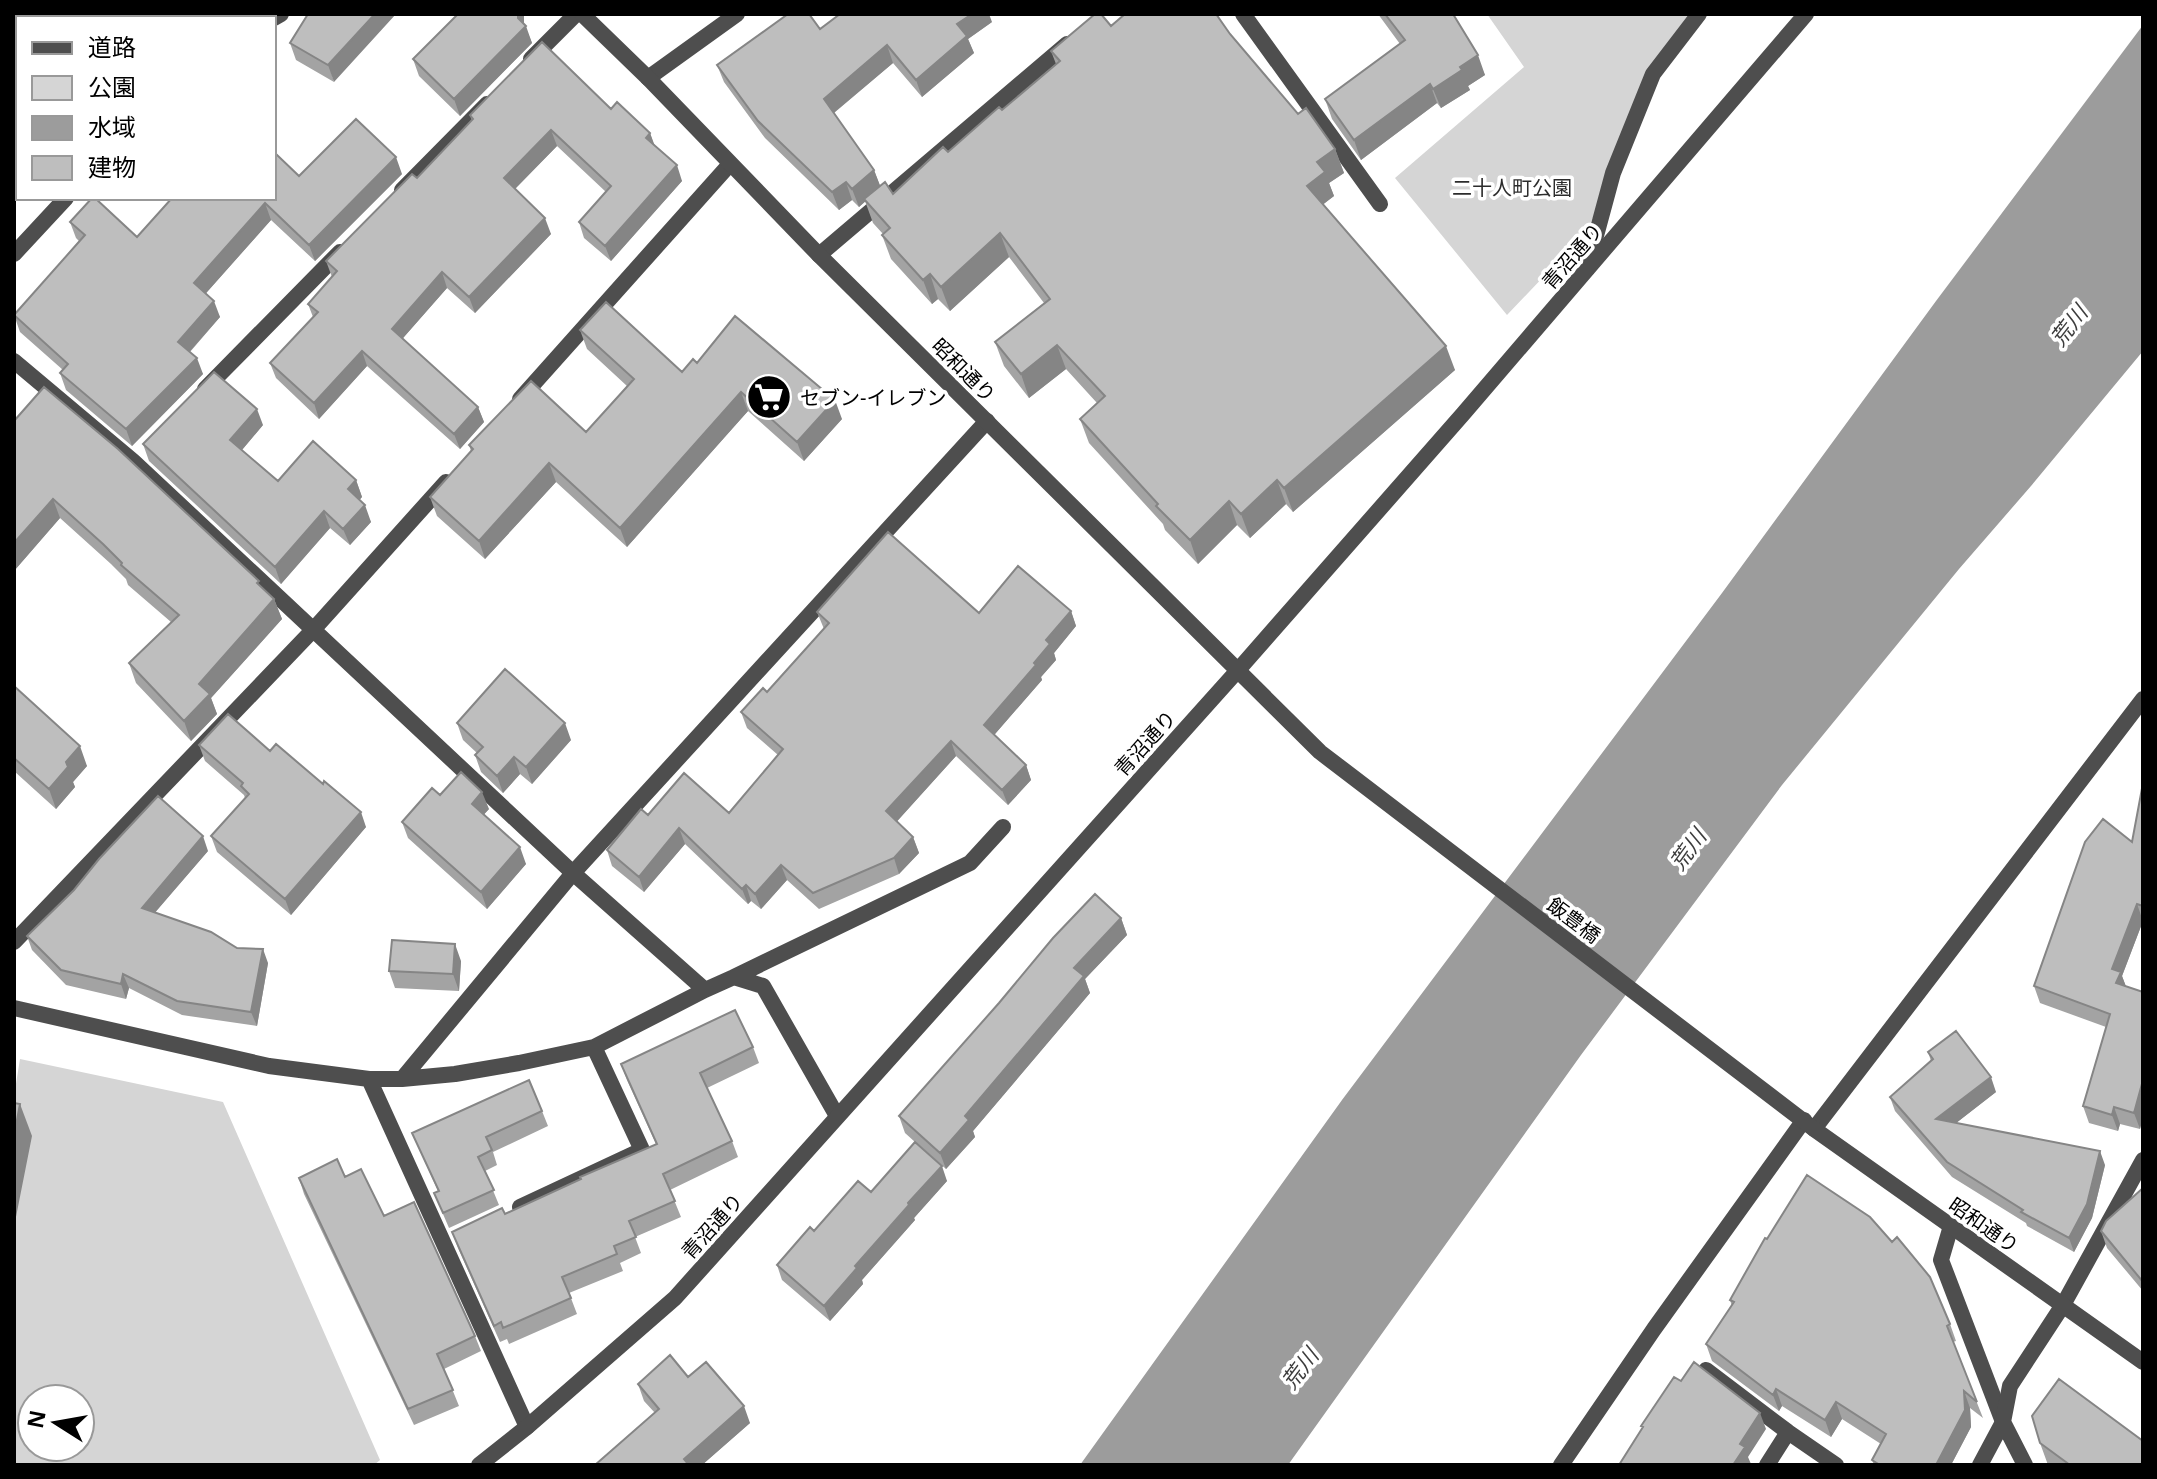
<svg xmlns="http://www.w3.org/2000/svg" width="2157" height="1479" font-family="'Noto Sans','Noto Sans JP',sans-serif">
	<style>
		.green { fill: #d5d5d5; fill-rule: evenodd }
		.water { fill: #9c9c9c }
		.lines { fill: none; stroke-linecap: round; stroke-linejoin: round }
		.service { stroke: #4e4e4e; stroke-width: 16 }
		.minor { stroke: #4e4e4e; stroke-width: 16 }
		.tertiary { stroke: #4e4e4e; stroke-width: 16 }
		.wall { fill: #a3a3a3 }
		.shaded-wall { fill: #858585 }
		.building { fill: #bebebe; stroke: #858585; stroke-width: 2 }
		.labels { text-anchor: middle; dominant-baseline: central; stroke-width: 7; stroke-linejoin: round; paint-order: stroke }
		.park-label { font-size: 20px; fill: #2c2c2c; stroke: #fff }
		.street-label { font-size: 20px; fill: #000; stroke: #fff }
		.poi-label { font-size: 20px; fill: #000; stroke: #fff; text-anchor: start }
		.water-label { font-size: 22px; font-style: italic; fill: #3d3d3d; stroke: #fff }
	</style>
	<rect width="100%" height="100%" fill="#fff"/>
	<path class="green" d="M 1487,14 L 1699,14 L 1653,74 L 1613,173 L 1587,231 L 1507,315 L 1395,178 L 1524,67 Z
		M 20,1059 L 223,1102 L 380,1460 L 374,1465 L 14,1465 L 14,1096 ZM 32,1399 L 80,1399 L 80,1447 L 32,1447 Z"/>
	<path class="water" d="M 2143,25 L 2143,351 L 2031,486 L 1959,569 L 1782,785 L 1581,1055 L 1288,1465 L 1080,1465 L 1342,1100 L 1722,593 L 1936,301 Z"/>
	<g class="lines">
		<path class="service" d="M 1814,1129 L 2143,699
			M 1951,1226 L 1941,1260 L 2003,1422
			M 1706,1370 L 1788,1432 L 1836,1465
			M 1767,1465 L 1788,1432"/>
		<path class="minor" d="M 1243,14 L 1380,204
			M 274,18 L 281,14
			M 531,59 L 576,14
			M 648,78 L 737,14
			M 402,190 L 487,104
			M 14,254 L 66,198
			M 819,255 L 1067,44
			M 1587,269 L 1613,173 L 1653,74 L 1699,14
			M 14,361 L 133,461 L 573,873 L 705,990
			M 205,389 L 340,252
			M 520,399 L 730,164
			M 14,942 L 313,630 L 446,482
			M 734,977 L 970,863 L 1003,827
			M 14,1008 L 269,1066 L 369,1079 L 402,1079 L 455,1074 L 519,1063 L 594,1047 L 705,990 L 734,977 L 763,986 L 837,1116
			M 369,1079 L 527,1427
			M 402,1079 L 573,873 L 987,421
			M 520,1207 L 642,1150 L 594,1047
			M 1561,1465 L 1654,1329 L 1804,1120
			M 1980,1465 L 2003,1422
			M 2025,1465 L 2003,1422 L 2010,1386 L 2063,1305 L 2143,1160"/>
		<path class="tertiary" d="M 582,14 L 648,78 L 819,255 L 1320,752 L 1814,1129 L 2143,1362
			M 479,1465 L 527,1427 L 675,1298 L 1239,669 L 1463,414 L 1806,14"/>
	</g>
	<path class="wall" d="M 14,14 L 225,14 L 220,18 L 18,18 L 18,43 L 14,33 Z
		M 315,14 L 334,82 L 296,60 L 290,43 Z
		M 524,14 L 524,24 L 532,43 L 460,116 L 419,76 L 413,59 Z
		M 1125,14 L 1218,14 L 1220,20 L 1230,34 L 1298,114 L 1335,149 L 1344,173 L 1329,183 L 1334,196 L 1323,204 L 1455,370 L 1293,512 L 1286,504 L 1250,538 L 1237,525 L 1198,564 L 1165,530 L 1163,524 L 1089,443 L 1080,419 L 1097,403 L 1066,369 L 1029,398 L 1004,366 L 995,342 L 1044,303 L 1009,257 L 950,311 L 938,299 L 932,304 L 891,259 L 882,235 L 883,234 L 873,223 L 865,201 L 859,207 L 852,200 L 839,210 L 765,138 L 724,82 L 717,65 L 992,22 L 968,39 L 974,53 L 922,97 L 893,63 L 834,113 L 874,170 L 880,186 L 893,194 L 1002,110 L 1056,64 L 1051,51 L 1111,26 Z
		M 1378,14 L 1453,14 L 1485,75 L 1468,86 L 1470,90 L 1441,108 L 1437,103 L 1361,160 L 1332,119 L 1325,99 L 1400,44 Z
		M 611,109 L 650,133 L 654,145 L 682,181 L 611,261 L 584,238 L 579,222 L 606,192 L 557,146 L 515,189 L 551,234 L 475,313 L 447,288 L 402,339 L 478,407 L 484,422 L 460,449 L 367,366 L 319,419 L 276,378 L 270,363 L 313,317 L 308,304 L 332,277 L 326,261 L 417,178 L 472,121 L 470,115 Z
		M 402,174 L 315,261 L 271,220 L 206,293 L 220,317 L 190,352 L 203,374 L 132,446 L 66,390 L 60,373 L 63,370 L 20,332 L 14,315 L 79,241 L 76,238 L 70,222 L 137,237 L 299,176 Z
		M 580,330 L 682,372 L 697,363 L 842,419 L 804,461 L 748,411 L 627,547 L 556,482 L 485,559 L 437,516 L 430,497 L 471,451 L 469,445 L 586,432 L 627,386 L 587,349 Z
		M 14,421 L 261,587 L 274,599 L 282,619 L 211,698 L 217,714 L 191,741 L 136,683 L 129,663 L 171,622 L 128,585 L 126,579 L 111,564 L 60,518 L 14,571 Z
		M 263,425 L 242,450 L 278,481 L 356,480 L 362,497 L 359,500 L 371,522 L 350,545 L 330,528 L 281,584 L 149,461 L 143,444 Z
		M 1071,611 L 1076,626 L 1054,653 L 1056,660 L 1041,677 L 1042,680 L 994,735 L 1026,765 L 1031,780 L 1008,805 L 956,756 L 897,821 L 913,837 L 919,853 L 899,874 L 819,909 L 787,880 L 761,909 L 751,901 L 748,904 L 685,844 L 644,892 L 612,866 L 607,850 L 648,815 L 729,813 L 778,755 L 747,728 L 741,712 L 767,692 L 824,629 L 817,612 L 979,613 Z
		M 14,686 L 87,766 L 73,782 L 75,787 L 56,809 L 14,771 Z
		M 457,723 L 571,740 L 532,784 L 520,774 L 503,793 L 481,772 L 475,755 L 477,753 L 463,740 Z
		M 199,745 L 270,751 L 366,827 L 291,915 L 217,852 L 211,836 L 245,798 L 244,795 L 205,761 Z
		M 2143,783 L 2143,921 L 2122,976 L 2126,987 L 2143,992 L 2143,1117 L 2140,1129 L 2120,1124 L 2118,1131 L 2089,1123 L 2083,1106 L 2106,1027 L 2040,1003 L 2034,986 L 2132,842 Z
		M 440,795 L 489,809 L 484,814 L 526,864 L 487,909 L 408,838 L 402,822 Z
		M 208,851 L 155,912 L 237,948 L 268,963 L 257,1026 L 182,1015 L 129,988 L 126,999 L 66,985 L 32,950 L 27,936 L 74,890 Z
		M 1121,918 L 1127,935 L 1085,979 L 1090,993 L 973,1131 L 975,1137 L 946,1169 L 918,1144 L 947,1181 L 914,1218 L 915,1220 L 862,1280 L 863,1284 L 830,1321 L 782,1280 L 777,1265 L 814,1231 L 871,1192 L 915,1142 L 905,1133 L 899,1116 Z
		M 461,961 L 459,991 L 395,988 L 389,971 Z
		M 753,1047 L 759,1063 L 707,1088 L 732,1141 L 738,1157 L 670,1190 L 681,1217 L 635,1237 L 641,1253 L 620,1263 L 623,1271 L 569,1293 L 577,1314 L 509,1344 L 507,1339 L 500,1342 L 458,1248 L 452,1232 L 505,1214 L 656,1144 L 627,1080 L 621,1064 Z
		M 1928,1052 L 1996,1092 L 1956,1123 L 2105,1165 L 2092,1218 L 2074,1252 L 2027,1226 L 2026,1223 L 1952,1177 L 1895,1111 L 1890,1097 L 1931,1061 Z
		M 542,1111 L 548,1126 L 493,1152 L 497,1165 L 485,1171 L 499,1205 L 449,1228 L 434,1193 L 438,1191 L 412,1133 Z
		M 345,1177 L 384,1216 L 475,1336 L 481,1351 L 444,1369 L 459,1406 L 414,1425 L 304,1194 L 299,1178 Z
		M 2143,1188 L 2143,1291 L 2107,1248 L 2101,1231 Z
		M 1730,1300 L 1950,1324 L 1956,1341 L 1953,1342 L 1983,1418 L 1970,1408 L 1971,1427 L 1951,1465 L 1874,1465 L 1872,1460 L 1881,1444 L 1842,1419 L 1831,1437 L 1782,1406 L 1779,1411 L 1712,1361 L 1706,1344 L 1732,1306 Z
		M 688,1377 L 750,1423 L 702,1465 L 595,1465 L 655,1413 L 644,1401 L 638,1384 Z
		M 2040,1443 L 2143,1465 L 2048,1465 Z"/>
	<path class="shaded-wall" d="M 201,14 L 225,14 L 220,18 L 197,18 Z
		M 375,14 L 396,14 L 334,82 L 328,65 Z
		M 518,14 L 524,14 L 524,28 L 526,26 L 532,43 L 460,116 L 454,99 L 518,18 Z
		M 972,14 L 989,14 L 992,22 L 968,39 L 974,53 L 922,97 L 916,80 L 957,24 Z
		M 887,45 L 893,63 L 830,116 L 824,99 Z
		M 1478,55 L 1485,75 L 1468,86 L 1470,90 L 1441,108 L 1433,89 L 1460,67 Z
		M 1430,84 L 1437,103 L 1361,160 L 1354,140 Z
		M 551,130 L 557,146 L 510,194 L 504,178 Z
		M 650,133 L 656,149 L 646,138 Z
		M 1335,149 L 1344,173 L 1329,183 L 1334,196 L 1316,210 L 1307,186 L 1317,162 Z
		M 396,157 L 402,174 L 315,261 L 309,245 Z
		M 677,165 L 682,181 L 611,261 L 605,246 Z
		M 18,169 L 18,193 L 14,197 L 14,174 Z
		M 874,170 L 881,188 L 859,207 L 852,189 Z
		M 846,182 L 852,200 L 839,210 L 832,192 Z
		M 265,203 L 271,220 L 200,300 L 194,283 Z
		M 545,218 L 551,234 L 475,313 L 469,297 Z
		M 1000,233 L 1009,257 L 950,311 L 941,287 Z
		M 442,272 L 447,288 L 397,345 L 392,329 Z
		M 930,274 L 938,299 L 932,304 L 923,280 Z
		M 214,301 L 220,317 L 184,358 L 178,342 Z
		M 1057,345 L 1066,369 L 1029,398 L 1021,374 Z
		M 1446,346 L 1455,370 L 1293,512 L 1284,488 Z
		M 362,351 L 367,366 L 319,419 L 314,403 Z
		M 197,358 L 203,374 L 132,446 L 126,429 Z
		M 741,392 L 748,411 L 627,547 L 620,528 Z
		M 835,400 L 842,419 L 804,461 L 797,442 Z
		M 478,407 L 484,422 L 460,449 L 454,434 Z
		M 257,409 L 263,425 L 236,457 L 230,440 Z
		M 549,463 L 556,482 L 485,559 L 479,541 Z
		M 356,480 L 362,497 L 354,506 L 348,489 Z
		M 1277,480 L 1286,504 L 1250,538 L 1241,514 Z
		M 53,499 L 60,518 L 14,571 L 14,543 Z
		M 1229,501 L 1237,525 L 1198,564 L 1190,540 Z
		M 365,505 L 371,522 L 350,545 L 343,529 Z
		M 324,511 L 330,528 L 281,584 L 275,567 Z
		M 274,599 L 282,619 L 211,698 L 217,714 L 191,741 L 184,721 L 199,684 Z
		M 1071,611 L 1076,626 L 1054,653 L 1056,660 L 1041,677 L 1042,680 L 989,741 L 984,725 L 1034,663 L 1046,640 Z
		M 565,723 L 571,740 L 532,784 L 526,767 Z
		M 951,741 L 956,756 L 892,827 L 886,811 Z
		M 80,746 L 87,766 L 73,782 L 75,787 L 56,809 L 49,789 L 66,762 Z
		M 514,757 L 520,774 L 503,793 L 497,776 Z
		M 1026,765 L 1031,780 L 1008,805 L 1002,790 Z
		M 482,792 L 489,809 L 478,821 L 472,804 Z
		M 361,812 L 366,827 L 291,915 L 285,899 Z
		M 679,828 L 685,844 L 644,892 L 639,877 Z
		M 203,836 L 208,851 L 147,922 L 142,908 Z
		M 913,837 L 919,853 L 899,874 L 894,858 Z
		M 520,847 L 526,864 L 487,909 L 481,892 Z
		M 781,865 L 787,880 L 761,909 L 755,894 Z
		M 746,885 L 751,901 L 748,904 L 742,889 Z
		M 2137,904 L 2143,921 L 2122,976 L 2127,989 L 2122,1000 L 2112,969 Z
		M 1121,918 L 1127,935 L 1085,979 L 1090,993 L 973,1131 L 975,1137 L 946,1169 L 940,1153 L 965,1116 L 1074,968 Z
		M 455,944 L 461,961 L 459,991 L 453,974 Z
		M 263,949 L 268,963 L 257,1026 L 251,1012 Z
		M 123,974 L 129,988 L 126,999 L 121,984 Z
		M 1991,1077 L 1996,1092 L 1942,1134 L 1936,1119 Z
		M 2143,1080 L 2143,1117 L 2140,1129 L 2134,1113 Z
		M 20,1104 L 32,1136 L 14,1227 L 14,1136 Z
		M 2114,1107 L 2120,1124 L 2118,1131 L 2112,1115 Z
		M 2100,1151 L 2105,1165 L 2092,1218 L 2074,1252 L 2069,1238 Z
		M 942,1166 L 947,1181 L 914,1218 L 915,1220 L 862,1280 L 863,1284 L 830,1321 L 824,1306 L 855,1266 L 908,1203 Z
		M 1776,1389 L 1782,1406 L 1779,1411 L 1773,1395 Z
		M 1964,1391 L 1970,1408 L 1971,1427 L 1951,1465 L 1936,1465 Z
		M 1836,1402 L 1842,1419 L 1831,1437 L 1825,1420 Z
		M 744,1406 L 750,1423 L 702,1465 L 686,1465 L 684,1459 Z
		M 1760,1413 L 1766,1429 L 1748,1457 L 1751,1464 L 1750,1465 L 1733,1465 L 1740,1444 Z"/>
	<path class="building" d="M 14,14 L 201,14 L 197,18 L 18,18 L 18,36 L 14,31 L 18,25 L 14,22 Z
		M 308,14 L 316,15 L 375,14 L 328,65 L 290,43 Z
		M 458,14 L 518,14 L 518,18 L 526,26 L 454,99 L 413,59 Z
		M 788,14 L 809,14 L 820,29 L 840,14 L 972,14 L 957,24 L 967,36 L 916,80 L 887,45 L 824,99 L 874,170 L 852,189 L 846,182 L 832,192 L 758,121 L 717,65 Z
		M 1095,14 L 1101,14 L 1111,26 L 1125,14 L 1216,14 L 1230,34 L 1298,114 L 1306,108 L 1335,149 L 1317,162 L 1325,172 L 1307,186 L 1446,346 L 1284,488 L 1277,480 L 1241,514 L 1229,501 L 1190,540 L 1156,506 L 1158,504 L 1080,419 L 1105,396 L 1057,345 L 1021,374 L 995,342 L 1050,299 L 1000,233 L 941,287 L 930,274 L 923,280 L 882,235 L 890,228 L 864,199 L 885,182 L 893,194 L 943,147 L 948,152 L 999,107 L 1002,110 L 1060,61 L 1051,51 Z
		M 1385,14 L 1453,14 L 1478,55 L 1460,67 L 1462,70 L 1433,89 L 1430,84 L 1354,140 L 1325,99 L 1405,40 Z
		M 542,42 L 611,109 L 617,102 L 650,133 L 646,138 L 677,165 L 605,246 L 579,222 L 611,186 L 551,130 L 504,178 L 545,218 L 469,297 L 442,272 L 392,329 L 478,407 L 454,434 L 362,351 L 314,403 L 270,363 L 318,312 L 308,304 L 337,271 L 326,261 L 412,174 L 417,178 L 473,119 L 470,115 Z
		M 18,52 L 18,147 L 17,148 L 18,149 L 18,169 L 14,174 L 14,53 Z
		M 356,119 L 396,157 L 309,245 L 265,203 L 194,283 L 214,301 L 178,342 L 197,358 L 126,429 L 60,373 L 68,364 L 14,315 L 85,235 L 70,222 L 92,198 L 95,198 L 137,237 L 172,198 L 274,198 L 274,152 L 299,176 Z
		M 606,302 L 682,372 L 693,359 L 697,363 L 735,316 L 835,400 L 797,442 L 741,392 L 620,528 L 549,463 L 479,541 L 430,497 L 473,449 L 469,445 L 531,381 L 586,432 L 634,379 L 580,330 Z
		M 214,372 L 257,409 L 230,440 L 278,481 L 313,441 L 356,480 L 348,489 L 365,505 L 343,529 L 324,511 L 275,567 L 143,444 Z
		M 44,387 L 118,449 L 259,581 L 257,583 L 274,599 L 199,684 L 210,694 L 184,721 L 129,663 L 179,615 L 121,565 L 122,563 L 103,544 L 53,499 L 14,543 L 14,421 Z
		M 888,532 L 979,613 L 1018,566 L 1071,611 L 1046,640 L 1050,644 L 1034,663 L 1036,665 L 984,725 L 1026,765 L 1002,790 L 951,741 L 886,811 L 913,837 L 894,858 L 813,893 L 781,865 L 755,894 L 746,885 L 742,889 L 679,828 L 639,877 L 607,850 L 641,809 L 648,815 L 684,773 L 729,813 L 783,749 L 741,712 L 763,688 L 767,692 L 829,623 L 817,612 Z
		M 505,669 L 565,723 L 526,767 L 514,757 L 497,776 L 475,755 L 483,747 L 457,723 Z
		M 14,686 L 80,746 L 66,762 L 68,767 L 49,789 L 14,758 Z
		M 228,714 L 270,751 L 276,744 L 323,784 L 324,781 L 361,812 L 285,899 L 211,836 L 249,794 L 241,786 L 243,783 L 199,745 Z
		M 461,772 L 482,792 L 472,804 L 520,847 L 481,892 L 402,822 L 432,788 L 440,795 Z
		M 2143,783 L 2143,906 L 2137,904 L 2112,969 L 2121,972 L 2116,983 L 2143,992 L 2143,1080 L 2134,1113 L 2114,1107 L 2112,1115 L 2083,1106 L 2110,1014 L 2034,986 L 2085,842 L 2103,819 L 2132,842 Z
		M 158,796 L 203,836 L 142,908 L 211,932 L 237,948 L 263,949 L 251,1012 L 177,1001 L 123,974 L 121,984 L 61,970 L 27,936 L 74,890 L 99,859 Z
		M 1095,894 L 1121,918 L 1074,968 L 1084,976 L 965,1116 L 969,1120 L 940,1153 L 899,1116 L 999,1003 L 1053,938 Z
		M 392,940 L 455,944 L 453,974 L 389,971 Z
		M 735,1010 L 753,1047 L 700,1073 L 732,1141 L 663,1174 L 675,1201 L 629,1221 L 636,1237 L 614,1246 L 617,1254 L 562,1277 L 571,1298 L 503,1328 L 501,1322 L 494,1326 L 452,1232 L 502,1208 L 505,1214 L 581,1179 L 580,1177 L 657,1144 L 621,1064 Z
		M 1956,1031 L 1991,1077 L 1936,1119 L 2100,1151 L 2087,1204 L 2069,1238 L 2021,1212 L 2023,1210 L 1947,1162 L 1890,1097 L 1933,1059 L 1928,1052 Z
		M 529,1080 L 542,1111 L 486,1137 L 492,1150 L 478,1157 L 494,1190 L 443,1213 L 434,1193 L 439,1191 L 412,1133 Z
		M 14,1103 L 20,1104 L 14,1136 Z
		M 915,1142 L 942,1166 L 908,1203 L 909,1205 L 855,1266 L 857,1268 L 824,1306 L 777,1265 L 810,1227 L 814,1231 L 858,1181 L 871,1192 Z
		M 337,1159 L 345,1177 L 361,1169 L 384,1216 L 414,1202 L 475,1336 L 437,1354 L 453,1390 L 408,1409 L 299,1178 Z
		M 1807,1175 L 1870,1217 L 1892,1242 L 1897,1237 L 1930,1277 L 1950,1324 L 1947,1326 L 1977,1402 L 1964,1391 L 1965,1410 L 1936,1465 L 1880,1465 L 1872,1460 L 1886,1434 L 1836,1402 L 1825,1420 L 1776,1389 L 1773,1395 L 1706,1344 L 1734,1302 L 1730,1300 L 1765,1238 L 1767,1239 Z
		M 2143,1188 L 2143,1282 L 2101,1231 L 2106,1221 Z
		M 670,1355 L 688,1377 L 706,1362 L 744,1406 L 684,1459 L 689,1465 L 595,1465 L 659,1409 L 638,1384 Z
		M 1694,1362 L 1760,1413 L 1740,1444 L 1745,1447 L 1733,1465 L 1619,1465 L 1643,1427 L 1641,1426 L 1674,1377 L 1681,1381 Z
		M 2059,1379 L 2143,1441 L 2143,1465 L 2070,1465 L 2040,1443 L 2032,1416 Z"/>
	<defs>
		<g id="supermarket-disc" transform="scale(2.3)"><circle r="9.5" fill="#000" stroke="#fff"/><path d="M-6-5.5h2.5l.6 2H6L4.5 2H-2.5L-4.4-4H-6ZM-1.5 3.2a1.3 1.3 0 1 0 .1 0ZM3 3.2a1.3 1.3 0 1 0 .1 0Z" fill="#fff"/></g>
	</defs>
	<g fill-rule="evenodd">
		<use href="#supermarket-disc" x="769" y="397"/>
	</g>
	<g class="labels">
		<g class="park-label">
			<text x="1512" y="187">二十人町公園</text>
		</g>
		<g class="street-label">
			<text transform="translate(1572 256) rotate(-49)">青沼通り</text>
			<text transform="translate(964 370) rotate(45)">昭和通り</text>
			<text transform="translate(1145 743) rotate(-48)">青沼通り</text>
			<text transform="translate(1574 920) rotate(37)">飯豊橋</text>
			<text transform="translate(1984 1225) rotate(35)">昭和通り</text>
			<text transform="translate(712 1226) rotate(-48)">青沼通り</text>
		</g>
		<g class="poi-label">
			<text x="800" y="397">セブン-イレブン</text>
		</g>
		<g class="water-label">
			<text transform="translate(2068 325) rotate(-52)">荒川</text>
			<text transform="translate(1687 849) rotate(-54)">荒川</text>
			<text transform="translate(1299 1368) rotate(-53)">荒川</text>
		</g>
	</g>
	<rect width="2157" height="1479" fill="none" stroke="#000000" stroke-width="32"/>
	<rect x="16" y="16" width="260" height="184" fill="#ffffff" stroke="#999999" stroke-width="2"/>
	<rect x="32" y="42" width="40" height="12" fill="#4e4e4e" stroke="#999999" stroke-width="2"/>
	<text x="88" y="56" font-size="24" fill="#000000">道路</text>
	<rect x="32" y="76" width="40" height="24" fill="#d5d5d5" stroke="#999999" stroke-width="2"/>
	<text x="88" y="96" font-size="24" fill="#000000">公園</text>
	<rect x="32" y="116" width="40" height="24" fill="#9c9c9c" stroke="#999999" stroke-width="2"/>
	<text x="88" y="136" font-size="24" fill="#000000">水域</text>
	<rect x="32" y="156" width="40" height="24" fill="#bebebe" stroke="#999999" stroke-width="2"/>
	<text x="88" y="176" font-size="24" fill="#000000">建物</text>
	<g transform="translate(56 1423) rotate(281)"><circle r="38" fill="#ffffff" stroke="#999999" stroke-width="2"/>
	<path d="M0-6L14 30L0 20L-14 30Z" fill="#000000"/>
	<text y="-12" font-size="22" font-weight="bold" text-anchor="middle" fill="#000000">N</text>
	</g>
</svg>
